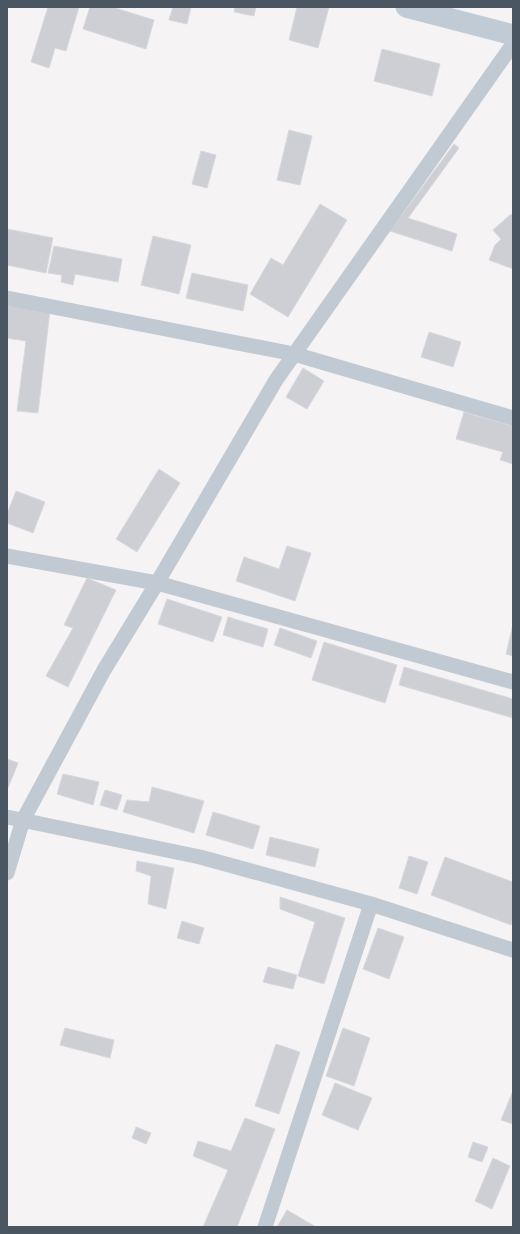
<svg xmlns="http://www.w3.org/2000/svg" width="520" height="1234" font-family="Montserrat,sans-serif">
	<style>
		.building { fill: #cdcfd5; stroke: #d7d9de }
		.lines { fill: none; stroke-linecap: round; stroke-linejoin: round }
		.minor { stroke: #c1cad2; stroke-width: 15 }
		.secondary { stroke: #c1cbd6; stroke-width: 21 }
	</style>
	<rect width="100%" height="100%" fill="#f5f3f3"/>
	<path class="building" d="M 48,7 L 79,7 L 66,51 L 55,48 L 49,68 L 31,62 Z
		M 90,7 L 112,7 L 154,20 L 146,49 L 83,29 Z
		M 173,7 L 191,7 L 187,24 L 169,20 Z
		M 235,7 L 256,7 L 254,16 L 234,12 Z
		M 297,7 L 329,7 L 318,48 L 289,40 Z
		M 382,49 L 440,64 L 432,96 L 374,81 Z
		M 289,130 L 312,136 L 300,185 L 277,180 Z
		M 454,144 L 459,148 L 408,218 L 457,234 L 452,251 L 390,231 Z
		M 201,151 L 216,155 L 207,188 L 192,184 Z
		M 320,204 L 347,220 L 288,317 L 250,294 L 271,258 L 283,265 Z
		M 511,214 L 513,216 L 513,269 L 489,260 L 495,245 L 501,239 L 493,230 Z
		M 7,229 L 53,238 L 46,273 L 7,265 Z
		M 153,236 L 191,245 L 179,294 L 141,285 Z
		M 54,246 L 122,259 L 118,282 L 75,274 L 73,285 L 61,282 L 62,275 L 48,273 Z
		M 192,273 L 248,285 L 243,311 L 186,298 Z
		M 7,305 L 50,310 L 38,413 L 17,411 L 26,341 L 7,338 Z
		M 429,332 L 461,342 L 453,367 L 421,357 Z
		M 303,368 L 324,381 L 307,409 L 286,397 Z
		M 464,412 L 513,426 L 513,464 L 500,460 L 503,452 L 456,439 Z
		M 159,469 L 180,483 L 137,552 L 116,539 Z
		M 16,491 L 45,502 L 33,533 L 7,523 L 7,514 Z
		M 287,546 L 311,553 L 295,601 L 236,581 L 244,557 L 279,569 Z
		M 87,578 L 116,590 L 68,687 L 46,676 L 73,628 L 64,625 Z
		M 167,599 L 222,617 L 213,642 L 158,624 Z
		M 228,617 L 268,629 L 263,647 L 223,635 Z
		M 513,624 L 513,656 L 506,654 Z
		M 280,628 L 317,641 L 311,658 L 274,645 Z
		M 324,642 L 397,665 L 385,703 L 312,680 Z
		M 404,667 L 513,699 L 513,718 L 399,685 Z
		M 7,759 L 18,763 L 8,788 L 7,788 Z
		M 63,774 L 99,782 L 93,805 L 57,794 Z
		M 152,787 L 204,801 L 194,833 L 123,812 L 127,800 L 149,802 Z
		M 105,790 L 122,795 L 117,810 L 100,805 Z
		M 213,812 L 260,826 L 253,849 L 206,835 Z
		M 270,837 L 319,849 L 315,867 L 266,855 Z
		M 409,856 L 428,862 L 417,894 L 399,888 Z
		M 445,857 L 513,882 L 513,919 L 511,925 L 431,895 Z
		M 137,861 L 174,868 L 166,909 L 148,904 L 151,876 L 136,871 Z
		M 280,897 L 345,918 L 324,984 L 298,976 L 315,922 L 280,909 Z
		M 182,921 L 204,928 L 199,944 L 177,938 Z
		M 378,928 L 404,937 L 389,979 L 363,969 Z
		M 268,967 L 297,975 L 293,989 L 263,982 Z
		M 65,1028 L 114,1040 L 110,1058 L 60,1045 Z
		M 343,1028 L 370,1038 L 354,1086 L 326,1076 Z
		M 276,1044 L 300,1052 L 279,1114 L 255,1106 Z
		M 335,1083 L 372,1098 L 358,1130 L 322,1115 Z
		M 512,1093 L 513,1094 L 513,1124 L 501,1120 Z
		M 245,1118 L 275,1129 L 237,1227 L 203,1227 L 228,1170 L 193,1156 L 198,1141 L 231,1151 Z
		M 136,1127 L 151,1133 L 146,1144 L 132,1138 Z
		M 473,1142 L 488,1147 L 482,1162 L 468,1157 Z
		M 493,1158 L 510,1166 L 492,1209 L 475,1201 Z
		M 287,1210 L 316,1227 L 277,1227 Z"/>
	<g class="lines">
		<path class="minor" d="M 7,298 L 294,354 L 513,418
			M 7,556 L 157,583 L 513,682
			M 7,817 L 200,857 L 371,904 L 513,950
			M 7,873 L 23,820 L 104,670 L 157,583 L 276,380 L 513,44
			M 265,1227 L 371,904"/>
		<path class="secondary" d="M 406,7 L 513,35"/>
	</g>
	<rect width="520" height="1234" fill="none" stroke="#4a5661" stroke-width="16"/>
</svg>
